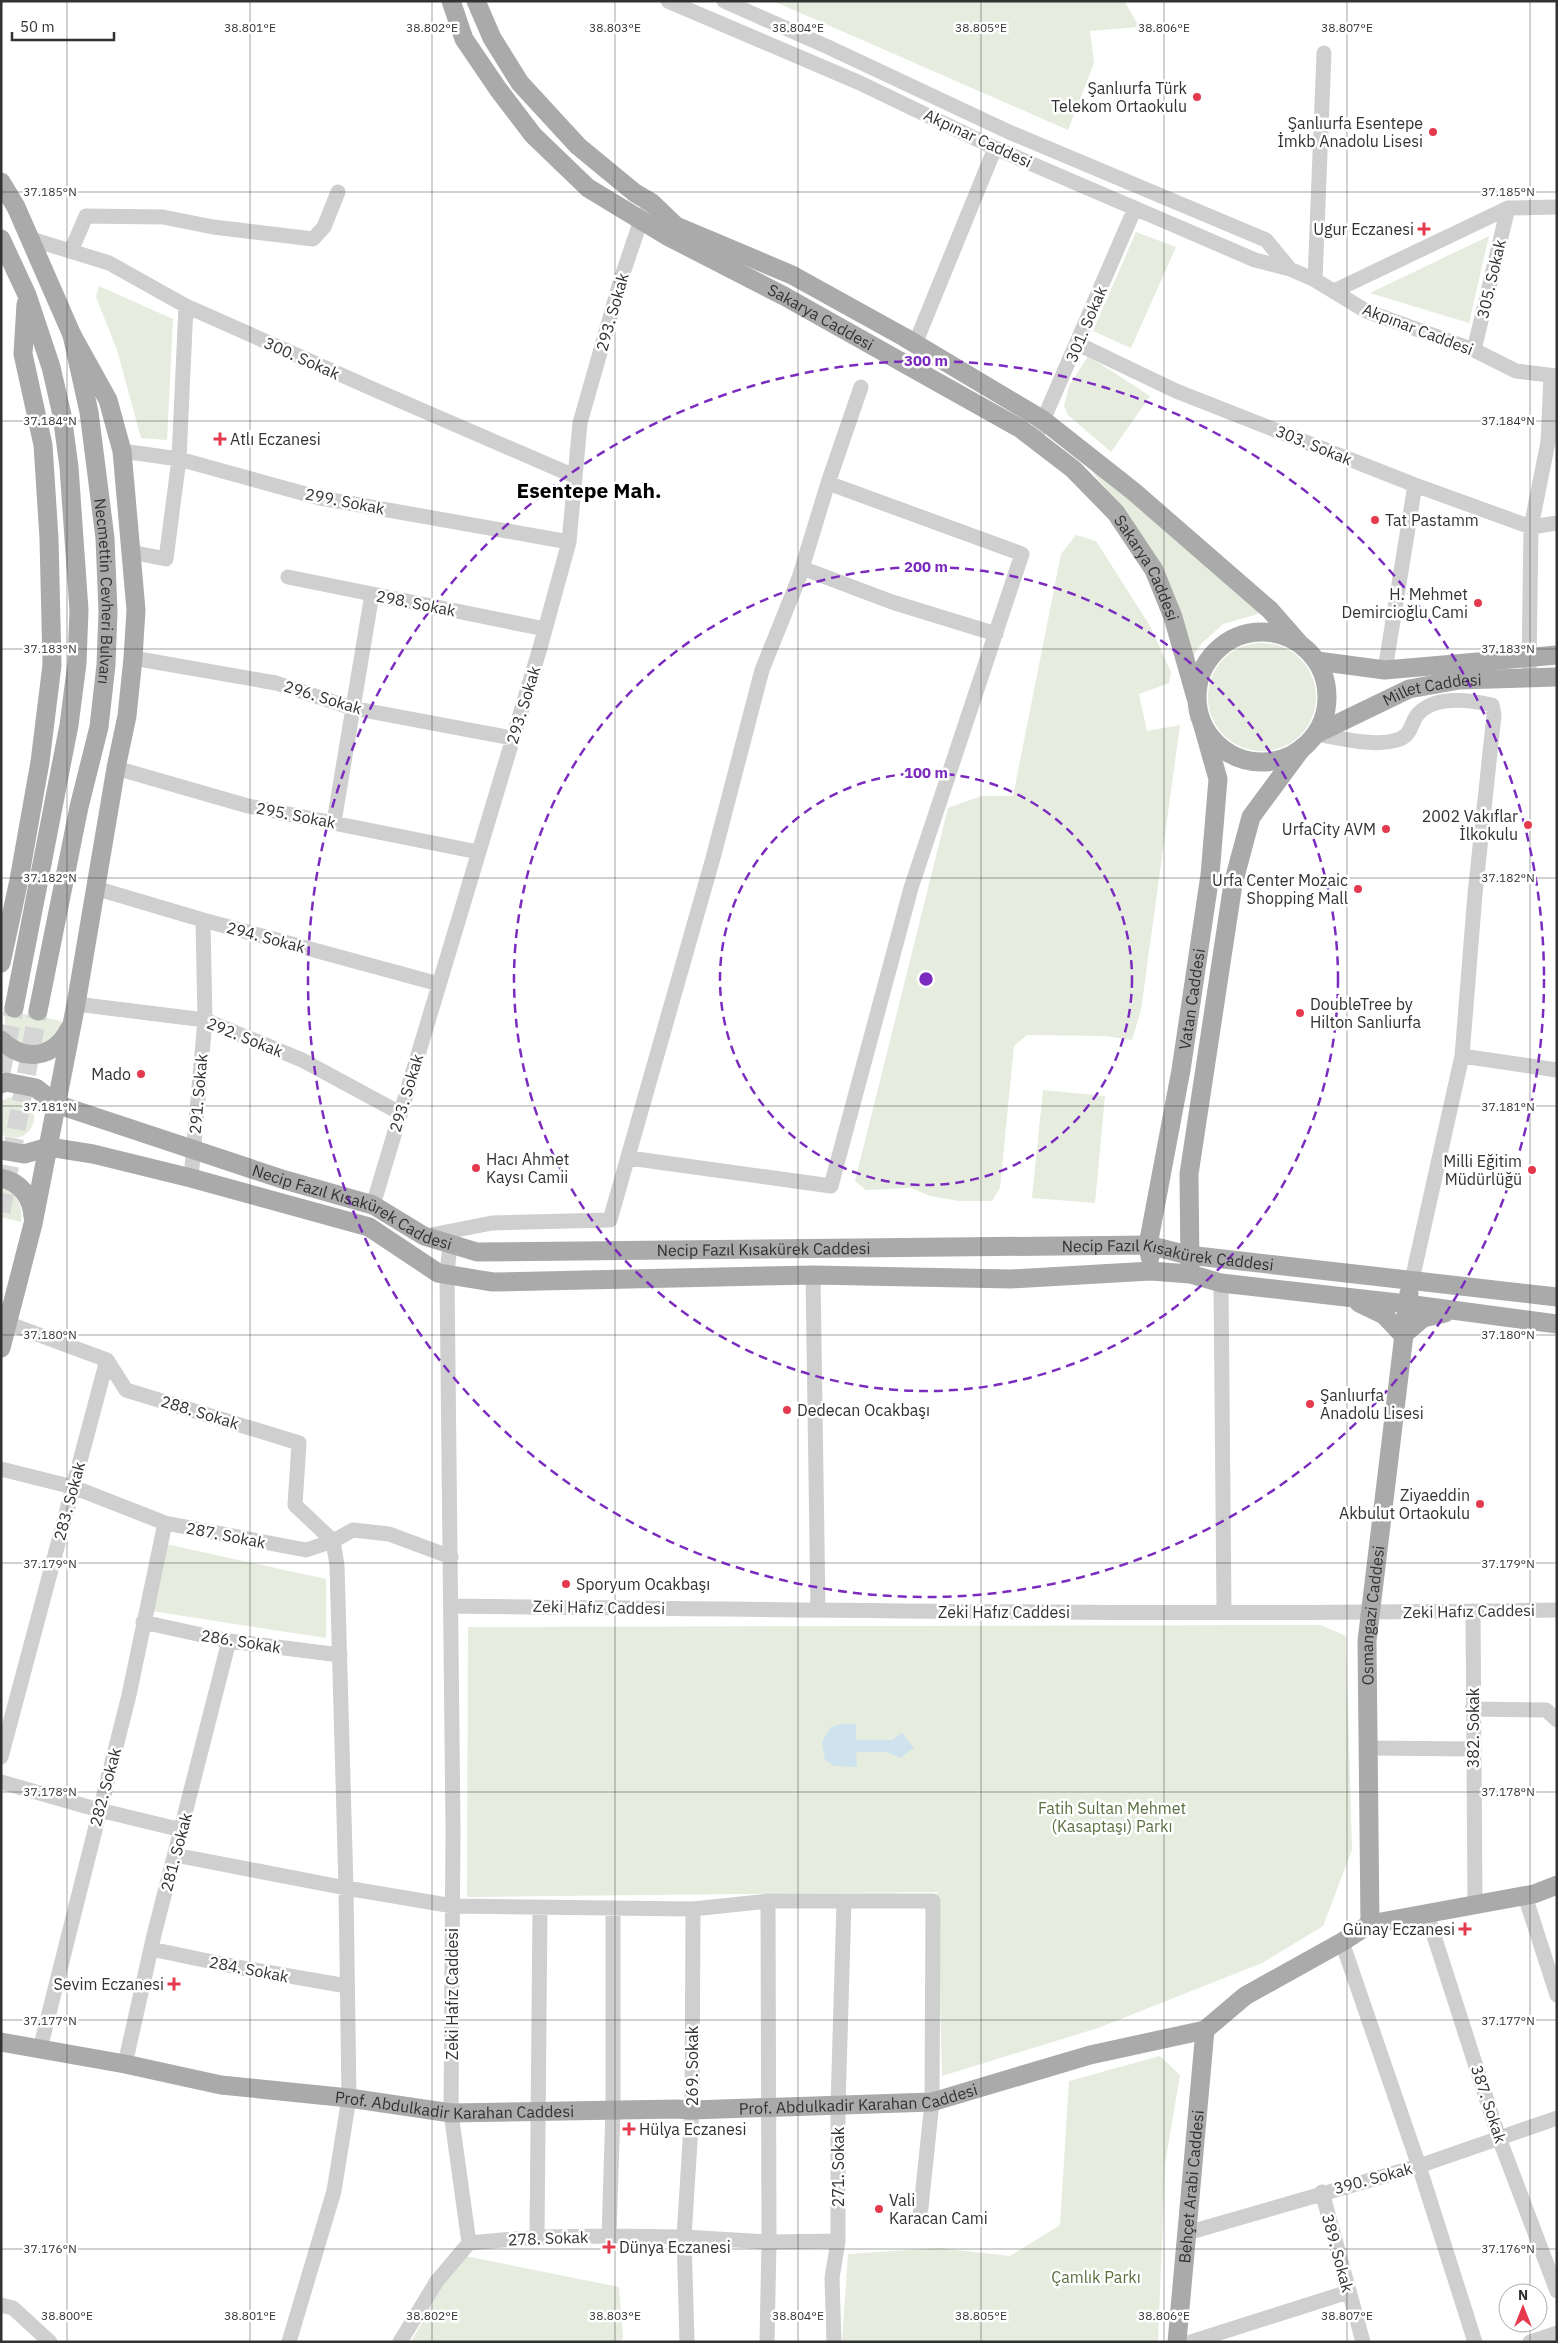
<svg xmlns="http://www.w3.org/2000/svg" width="1558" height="2343" font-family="'IBM Plex Sans',sans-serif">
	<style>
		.green { fill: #e6ecde }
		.water { fill: #cee3ee }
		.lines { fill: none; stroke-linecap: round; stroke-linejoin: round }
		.major-tunnel { stroke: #d6d6d6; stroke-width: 19; stroke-dasharray: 19 9; stroke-linecap: butt }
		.minor { stroke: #cfcfcf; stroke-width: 15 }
		.major { stroke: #aaa; stroke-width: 19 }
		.ticks { fill: none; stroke: #323232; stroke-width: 1; stroke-opacity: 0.45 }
		.ring { fill: none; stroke: #7b2cbf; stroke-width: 2.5; stroke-dasharray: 9 6 }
		.poi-dot { fill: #e5394e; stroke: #fff; stroke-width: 2 }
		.labels { text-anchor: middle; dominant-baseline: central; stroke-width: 5; stroke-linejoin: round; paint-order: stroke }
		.poi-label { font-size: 16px; fill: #323232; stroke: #fff; text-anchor: end }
		.street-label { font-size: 16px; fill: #323232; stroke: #fff }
		.park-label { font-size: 16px; fill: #586f3f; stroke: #fff }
		.district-label { font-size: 21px; font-weight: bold; fill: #000; stroke: #fff }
		.ticks-label { font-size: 12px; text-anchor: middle; fill: #323232; stroke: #fff; stroke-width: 5; stroke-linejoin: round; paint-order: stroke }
		.centre { fill: #7b2cbf; stroke: #fff; stroke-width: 2.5 }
		.ring-label { font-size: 15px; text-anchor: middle; font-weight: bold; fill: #7b2cbf; stroke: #fff; stroke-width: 5; stroke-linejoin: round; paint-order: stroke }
	</style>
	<rect width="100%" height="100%" fill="#fff"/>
	<path class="green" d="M 773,1 L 1120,1 L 1125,2 L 1139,27 L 1090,31 L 1094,63 L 1068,130 Z
		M 1136,232 L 1176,247 L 1131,348 L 1093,331 Z
		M 1489,236 L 1469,323 L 1370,293 Z
		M 99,286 L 173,319 L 167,440 L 141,438 L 117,350 L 96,297 Z
		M 1088,356 L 1150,396 L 1111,452 L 1068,415 L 1064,406 L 1069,386 Z
		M 1088,463 L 1259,611 L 1258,614 L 1223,624 L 1202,643 L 1192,657 L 1129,518 L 1091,470 Z
		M 1076,535 L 1096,541 L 1150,626 L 1171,672 L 1169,683 L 1139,694 L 1147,731 L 1180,725 L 1141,1010 L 1132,1040 L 1105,1036 L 1027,1035 L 1014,1046 L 1000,1188 L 992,1201 L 959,1201 L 930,1196 L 911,1188 L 866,1190 L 855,1181 L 948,808 L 981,796 L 1013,796 L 1061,554 Z
		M1208 697a54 54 0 1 1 108 0a54 54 0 1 1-108 0Z
		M 4,1010 L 62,1021 C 48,1049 29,1056 6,1032 Z
		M 1043,1090 L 1105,1096 L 1095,1203 L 1032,1198 Z
		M 11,1097 C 50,1099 35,1152 1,1134 L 1,1101 Z
		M 1,1187 C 18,1192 23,1206 21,1222 L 1,1217 Z
		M 166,1544 L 326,1579 L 326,1638 L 151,1611 Z
		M 1321,1625 L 1346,1636 L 1352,1850 L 1323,1926 L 1262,1963 L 1098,2028 L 942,2076 L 937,1892 L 467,1897 L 468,1627 Z
		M 1160,2056 L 1180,2075 L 1165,2164 L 1158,2342 L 842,2342 L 848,2254 L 939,2248 L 1010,2256 L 1060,2225 L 1069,2081 Z
		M 460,2255 L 619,2287 L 623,2339 L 615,2342 L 411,2342 Z"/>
	<path class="water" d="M 842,1724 L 856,1724 L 856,1740 L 892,1740 L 902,1733 L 914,1748 L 900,1758 L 887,1752 L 856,1752 L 857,1767 L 834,1766 L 825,1760 L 822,1742 L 831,1727 Z"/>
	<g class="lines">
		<path class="major-tunnel" d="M 1,1072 L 14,1008
			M 1,1212 L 38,1011"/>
		<path class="minor" d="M 668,1 L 860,83 L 995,148 L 1255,260 L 1290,269 L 1315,280 L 1366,311 L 1474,350 L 1516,371 L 1557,376
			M 724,1 L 828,47 L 1009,132 L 1266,240 L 1290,269
			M 31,239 L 109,263 L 186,306 L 373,389 L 574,476
			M 71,251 L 86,216 L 163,217 L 213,227 L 313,239 L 324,227 L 338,192
			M 1315,280 L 1324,53
			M 1334,291 L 1508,208 L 1557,207
			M 915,344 L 995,148
			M 1078,344 L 1176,391 L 1415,485 L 1531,527 L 1557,523
			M 1474,350 L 1508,208
			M 1035,439 L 1135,208
			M 122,451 L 179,459 L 320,498 L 569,542
			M 131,552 L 166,559 L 179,459 L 186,306
			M 802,568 L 892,602 L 996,634
			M 288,577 L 545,629
			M 133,658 L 276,683 L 352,708 L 512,738
			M 1529,668 L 1531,527 L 1548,442 L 1551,376
			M 1385,670 L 1415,485
			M 1316,734 C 1342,738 1375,748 1400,739 C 1412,734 1411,722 1418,714 C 1435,695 1470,700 1492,705 L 1494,715 L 1475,894 L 1462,1056 L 1412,1280
			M 116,768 L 248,806 L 478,852
			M 334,822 L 372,594
			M 95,888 L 203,920 L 439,984
			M 76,1004 L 205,1020 L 302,1060 L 400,1113
			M 1462,1056 L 1557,1070
			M 629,1158 L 831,1186 L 911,888 L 1022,554 L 828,483
			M 191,1178 L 205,1020 L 203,920
			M 373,1205 L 540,648 L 569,542 L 580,423 L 621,279 L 641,220 L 652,203
			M 426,1236 L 492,1223 L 610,1220 L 713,858 L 762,670 L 799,578 L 828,483 L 861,387
			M 813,1275 L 818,1610
			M 1221,1283 L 1224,1612
			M 7,1323 L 107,1360 L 126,1390 L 299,1443 L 295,1505 L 333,1541 L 337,1565 L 346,1888 L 349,2098 L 334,2191 L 289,2342
			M 1,1469 L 73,1487 L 165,1523 L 306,1550 L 333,1541 L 353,1530 L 389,1534 L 451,1557
			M 451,1606 C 820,1610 1188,1616 1557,1610
			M 1473,1611 L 1475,1905
			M 143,1622 L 229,1641 L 340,1655
			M 1472,1709 L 1546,1710 L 1557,1720
			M 1369,1748 L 1473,1749
			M 1,1757 L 107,1360
			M 1,1782 L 99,1810 L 182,1830
			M 175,1855 L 346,1888 L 453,1906 L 693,1909 L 768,1901 L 933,1901 L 932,2102 L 920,2217
			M 1525,1896 L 1557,1995
			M 1427,1914 L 1499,2138 L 1557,2291
			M 1342,1942 L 1419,2166 L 1475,2342
			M 151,1949 L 237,1967 L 347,1986
			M 40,2049 L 129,1695 L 165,1523
			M 125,2064 L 154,1935 L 229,1641
			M 1322,2192 L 1363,2342
			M 1187,2233 L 1419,2166 L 1557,2118
			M 609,2236 L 613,2110 L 613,1908
			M 537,2237 L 540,1908
			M 469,2243 L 537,2237 L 609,2236 L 684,2237 L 769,2242 L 838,2241
			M 1,2305 L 13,2308 L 50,2342
			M 400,2342 L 437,2281 L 469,2243 L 451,2113 L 453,1829 L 447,1274 L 450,1244
			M 687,2342 L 684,2237 L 692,2110 L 693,1909
			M 767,2342 L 769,2242 L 768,1901
			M 834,2342 L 832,2278 L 838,2241 L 838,2107 L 844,1902
			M 1191,2342 L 1348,2292
			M 1530,2342 L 1557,2333"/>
		<g class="major">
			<path id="s1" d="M 451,1 L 464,39 L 498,89 L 533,135 L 588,188 L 669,237 L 784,296 L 1021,429 L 1073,469 L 1116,513 L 1154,570 L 1173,617 L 1196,698"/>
			<path d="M 476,1 L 492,38 L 520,83 L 578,146 L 635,193 L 652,203 L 676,226 L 792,275 L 904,337 L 1043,420 L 1133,491 L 1270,610 L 1298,642"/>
			<path id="s2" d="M 1,182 L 16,207 L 72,335 L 89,412 L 105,538 L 108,612 L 106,665 L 99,727 L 79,807 L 38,1011"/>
			<path d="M 1,239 L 27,295 L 51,367 L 62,415 L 69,467 L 79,610 L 77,663 L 69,725 L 14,1008"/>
			<circle cx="1262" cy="697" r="65"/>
			<path d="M 1317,661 L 1385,670 L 1557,655"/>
			<path id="s3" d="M 1316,734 L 1409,689 L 1459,680 L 1557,677"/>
			<path d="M 1,963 L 19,880 L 40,762 L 52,665 L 49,538 L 43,445 L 23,354 L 26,304"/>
			<path d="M 1,1040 C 25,1063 54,1058 69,1029"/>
			<path id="s4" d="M 1,1084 L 6,1082 L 36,1088 L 56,1104 L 285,1180 L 373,1205 L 424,1236 L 477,1252 L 1148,1245 L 1188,1255 L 1557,1297"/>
			<path d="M 1,1150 L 24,1154 L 49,1147 L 93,1154 L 191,1178 L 369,1227 L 438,1273 L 493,1282 L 813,1275 L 1011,1279 L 1151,1271 L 1190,1274 L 1221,1283 L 1407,1304 L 1557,1324"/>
			<path d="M 1,1178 C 21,1182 32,1198 33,1217"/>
			<path id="s5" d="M 1150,1257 L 1148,1245 L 1181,1070 L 1210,875 L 1218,779 L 1203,726"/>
			<path d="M 1190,1268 L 1189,1174 L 1233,884 L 1251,817 L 1302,748"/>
			<path d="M 1359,1303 L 1384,1315 L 1403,1335 L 1423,1318 L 1445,1313"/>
			<path d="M 1,1348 L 33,1224 L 76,1004 L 116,768 L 127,716 L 133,658 L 136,610 L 122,451 L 108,400 L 72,335"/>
			<path id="s6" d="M 1370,1924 L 1367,1641 L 1409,1293"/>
			<path id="s7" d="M 1,2042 L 125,2064 L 221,2085 L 349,2098 L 451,2113 L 676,2109 L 692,2110 L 932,2102 L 1090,2055 L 1205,2030 L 1245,1996 L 1342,1942 L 1370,1924 L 1534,1894 L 1557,1885"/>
			<path id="s8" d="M 1177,2342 L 1205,2030"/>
		</g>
	</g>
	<path class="ticks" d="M 67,1 L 67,2342M 250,1 L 250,2342M 432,1 L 432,2342M 615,1 L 615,2342M 798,1 L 798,2342M 981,1 L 981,2342M 1164,1 L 1164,2342M 1347,1 L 1347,2342M 1530,1 L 1530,2293M 1,192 L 1557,192M 1,421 L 1557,421M 1,649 L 1557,649M 1,878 L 1557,878M 1,1106 L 1557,1106M 1,1335 L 1557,1335M 1,1563 L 1557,1563M 1,1792 L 1557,1792M 1,2020 L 1557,2020M 1,2249 L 1557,2249M 1530,2323 L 1530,2342"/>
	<g class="ring">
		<circle cx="926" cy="979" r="206"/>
		<circle cx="926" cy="979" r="412"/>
		<circle cx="926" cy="979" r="618"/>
	</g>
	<g class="poi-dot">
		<circle cx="1197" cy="97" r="5"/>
		<circle cx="1433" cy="132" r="5"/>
		<path d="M1421.5 221.5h5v5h5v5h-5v5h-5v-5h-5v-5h5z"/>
		<path d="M217.5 431.5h5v5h5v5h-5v5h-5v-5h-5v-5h5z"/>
		<circle cx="1375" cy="520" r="5"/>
		<circle cx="1478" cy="603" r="5"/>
		<circle cx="1528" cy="825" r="5"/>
		<circle cx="1386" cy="829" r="5"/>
		<circle cx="1358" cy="889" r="5"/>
		<circle cx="1300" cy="1013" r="5"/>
		<circle cx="141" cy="1074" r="5"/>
		<circle cx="476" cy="1168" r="5"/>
		<circle cx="1532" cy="1170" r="5"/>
		<circle cx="1310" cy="1404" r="5"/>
		<circle cx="787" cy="1410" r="5"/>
		<circle cx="1480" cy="1504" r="5"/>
		<circle cx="566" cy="1584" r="5"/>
		<path d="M1462.5 1921.5h5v5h5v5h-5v5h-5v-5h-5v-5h5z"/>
		<path d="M171.5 1976.5h5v5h5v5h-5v5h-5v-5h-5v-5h5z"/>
		<path d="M626.5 2121.5h5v5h5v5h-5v5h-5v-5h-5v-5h5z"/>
		<circle cx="879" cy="2209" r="5"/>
		<path d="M606.5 2239.5h5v5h5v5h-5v5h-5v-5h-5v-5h5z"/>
	</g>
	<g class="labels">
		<g class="poi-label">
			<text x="1187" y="88">Şanlıurfa Türk<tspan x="1187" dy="18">Telekom Ortaokulu</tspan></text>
			<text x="1423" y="123">Şanlıurfa Esentepe<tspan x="1423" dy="18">İmkb Anadolu Lisesi</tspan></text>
			<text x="1414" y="229">Ugur Eczanesi</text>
			<text x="230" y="439" text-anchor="start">Atlı Eczanesi</text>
			<text x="1385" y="520" text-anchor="start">Tat Pastamm</text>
			<text x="1468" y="594">H. Mehmet<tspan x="1468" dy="18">Demircioğlu Cami</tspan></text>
			<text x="1518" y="816">2002 Vakıflar<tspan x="1518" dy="18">İlkokulu</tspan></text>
			<text x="1376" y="829">UrfaCity AVM</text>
			<text x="1348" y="880">Urfa Center Mozaic<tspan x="1348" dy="18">Shopping Mall</tspan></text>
			<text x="1310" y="1004" text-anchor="start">DoubleTree by<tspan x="1310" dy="18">Hilton Sanliurfa</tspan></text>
			<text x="131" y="1074">Mado</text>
			<text x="486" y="1159" text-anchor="start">Hacı Ahmet<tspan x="486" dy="18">Kaysı Camii</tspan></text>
			<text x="1522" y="1161">Milli Eğitim<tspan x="1522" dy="18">Müdürlüğü</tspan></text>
			<text x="1320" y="1395" text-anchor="start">Şanlıurfa<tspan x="1320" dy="18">Anadolu Lisesi</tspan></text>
			<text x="797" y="1410" text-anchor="start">Dedecan Ocakbaşı</text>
			<text x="1470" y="1495">Ziyaeddin<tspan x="1470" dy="18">Akbulut Ortaokulu</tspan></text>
			<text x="576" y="1584" text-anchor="start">Sporyum Ocakbaşı</text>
			<text x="1455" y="1929">Günay Eczanesi</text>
			<text x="164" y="1984">Sevim Eczanesi</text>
			<text x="639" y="2129" text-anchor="start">Hülya Eczanesi</text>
			<text x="889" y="2200" text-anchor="start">Vali<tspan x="889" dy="18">Karacan Cami</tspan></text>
			<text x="619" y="2247" text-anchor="start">Dünya Eczanesi</text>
		</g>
		<g class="street-label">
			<text transform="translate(978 138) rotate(25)">Akpınar Caddesi</text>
			<text transform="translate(1491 279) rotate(-77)">305. Sokak</text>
			<text transform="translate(612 312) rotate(-74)">293. Sokak</text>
			<text stroke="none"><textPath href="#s1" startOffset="501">Sakarya Caddesi</textPath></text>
			<text transform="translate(1086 324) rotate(-67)">301. Sokak</text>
			<text transform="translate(1418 329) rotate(21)">Akpınar Caddesi</text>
			<text transform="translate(302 358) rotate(24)">300. Sokak</text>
			<text transform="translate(1314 445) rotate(22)">303. Sokak</text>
			<text transform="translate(345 501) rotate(11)">299. Sokak</text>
			<text stroke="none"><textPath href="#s1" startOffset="921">Sakarya Caddesi</textPath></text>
			<text stroke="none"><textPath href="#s2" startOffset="428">Necmettin Cevheri Bulvarı</textPath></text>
			<text transform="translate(416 603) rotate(11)">298. Sokak</text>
			<text stroke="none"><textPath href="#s3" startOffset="126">Millet Caddesi</textPath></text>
			<text transform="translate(323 697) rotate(17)">296. Sokak</text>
			<text transform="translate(523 705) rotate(-73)">293. Sokak</text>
			<text transform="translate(296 815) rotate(11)">295. Sokak</text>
			<text transform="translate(266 937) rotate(15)">294. Sokak</text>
			<text stroke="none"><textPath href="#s5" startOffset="262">Vatan Caddesi</textPath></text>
			<text transform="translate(245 1037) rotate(22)">292. Sokak</text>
			<text transform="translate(406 1093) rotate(-73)">293. Sokak</text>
			<text transform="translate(198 1094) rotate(-85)">291. Sokak</text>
			<text stroke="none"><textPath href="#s4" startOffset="376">Necip Fazıl Kısakürek Caddesi</textPath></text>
			<text stroke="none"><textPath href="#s4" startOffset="796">Necip Fazıl Kısakürek Caddesi</textPath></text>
			<text stroke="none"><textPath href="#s4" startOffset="1201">Necip Fazıl Kısakürek Caddesi</textPath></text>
			<text transform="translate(200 1412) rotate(17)">288. Sokak</text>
			<text transform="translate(69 1501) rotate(-75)">283. Sokak</text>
			<text transform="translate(226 1535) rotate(11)">287. Sokak</text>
			<text transform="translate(599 1607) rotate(1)">Zeki Hafız Caddesi</text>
			<text transform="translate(1469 1611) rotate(-1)">Zeki Hafız Caddesi</text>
			<text x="1004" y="1612">Zeki Hafız Caddesi</text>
			<text stroke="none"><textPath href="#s6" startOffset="309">Osmangazi Caddesi</textPath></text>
			<text transform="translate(241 1641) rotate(9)">286. Sokak</text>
			<text transform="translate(1473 1728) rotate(-90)">382. Sokak</text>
			<text transform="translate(105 1787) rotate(-75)">282. Sokak</text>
			<text transform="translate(176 1852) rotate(-75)">281. Sokak</text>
			<text transform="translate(249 1969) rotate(11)">284. Sokak</text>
			<text transform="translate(452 1994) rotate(-90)">Zeki Hafız Caddesi</text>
			<text transform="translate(692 2066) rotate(-90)">269. Sokak</text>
			<text stroke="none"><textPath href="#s7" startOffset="864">Prof. Abdulkadir Karahan Caddesi</textPath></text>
			<text stroke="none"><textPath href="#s7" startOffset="459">Prof. Abdulkadir Karahan Caddesi</textPath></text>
			<text transform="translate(1489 2104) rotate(72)">387. Sokak</text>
			<text transform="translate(838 2167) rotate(-90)">271. Sokak</text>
			<text transform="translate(1373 2178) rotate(-15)">390. Sokak</text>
			<text stroke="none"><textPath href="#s8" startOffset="156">Behçet Arabi Caddesi</textPath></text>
			<text transform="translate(548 2238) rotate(-2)">278. Sokak</text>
			<text transform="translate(1338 2253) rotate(75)">389. Sokak</text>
		</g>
		<g class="park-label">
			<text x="1112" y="1808">Fatih Sultan Mehmet<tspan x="1112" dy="18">(Kasaptaşı) Parkı</tspan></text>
			<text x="1096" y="2277">Çamlık Parkı</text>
		</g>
		<g class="district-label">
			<text x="589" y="490">Esentepe Mah.</text>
		</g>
	</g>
	<g class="ticks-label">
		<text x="250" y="32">38.801°E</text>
		<text x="432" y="32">38.802°E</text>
		<text x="615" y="32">38.803°E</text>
		<text x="798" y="32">38.804°E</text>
		<text x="981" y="32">38.805°E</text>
		<text x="1164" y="32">38.806°E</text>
		<text x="1347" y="32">38.807°E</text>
		<text x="50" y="196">37.185°N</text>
		<text x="1508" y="196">37.185°N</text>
		<text x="50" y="425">37.184°N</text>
		<text x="1508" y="425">37.184°N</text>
		<text x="50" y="653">37.183°N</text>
		<text x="1508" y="653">37.183°N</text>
		<text x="50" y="882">37.182°N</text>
		<text x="1508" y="882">37.182°N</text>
		<text x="50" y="1111">37.181°N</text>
		<text x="1508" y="1111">37.181°N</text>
		<text x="50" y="1339">37.180°N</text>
		<text x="1508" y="1339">37.180°N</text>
		<text x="50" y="1568">37.179°N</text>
		<text x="1508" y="1568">37.179°N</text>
		<text x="50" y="1796">37.178°N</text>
		<text x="1508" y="1796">37.178°N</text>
		<text x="50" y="2025">37.177°N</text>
		<text x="1508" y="2025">37.177°N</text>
		<text x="50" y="2253">37.176°N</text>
		<text x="1508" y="2253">37.176°N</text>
		<text x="67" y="2320">38.800°E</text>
		<text x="250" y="2320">38.801°E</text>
		<text x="432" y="2320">38.802°E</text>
		<text x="615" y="2320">38.803°E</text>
		<text x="798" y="2320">38.804°E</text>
		<text x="981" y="2320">38.805°E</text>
		<text x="1164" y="2320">38.806°E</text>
		<text x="1347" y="2320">38.807°E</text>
	</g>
	<circle cx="926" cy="979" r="8" class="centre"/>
	<g class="ring-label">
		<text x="926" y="366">300 m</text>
		<text x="926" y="572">200 m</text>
		<text x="926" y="778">100 m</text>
	</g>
	<rect width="1558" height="2343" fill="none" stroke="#323232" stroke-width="5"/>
	<g transform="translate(1523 2308)"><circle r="24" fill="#ffffff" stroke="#adadad"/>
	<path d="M0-4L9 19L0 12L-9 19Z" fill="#e5394e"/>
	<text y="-8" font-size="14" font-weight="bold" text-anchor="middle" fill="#323232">N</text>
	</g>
	<path d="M12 32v8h102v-8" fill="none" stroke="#323232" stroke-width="2.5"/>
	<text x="20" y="32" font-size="15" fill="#323232" stroke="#ffffff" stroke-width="4" paint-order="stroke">50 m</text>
</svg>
